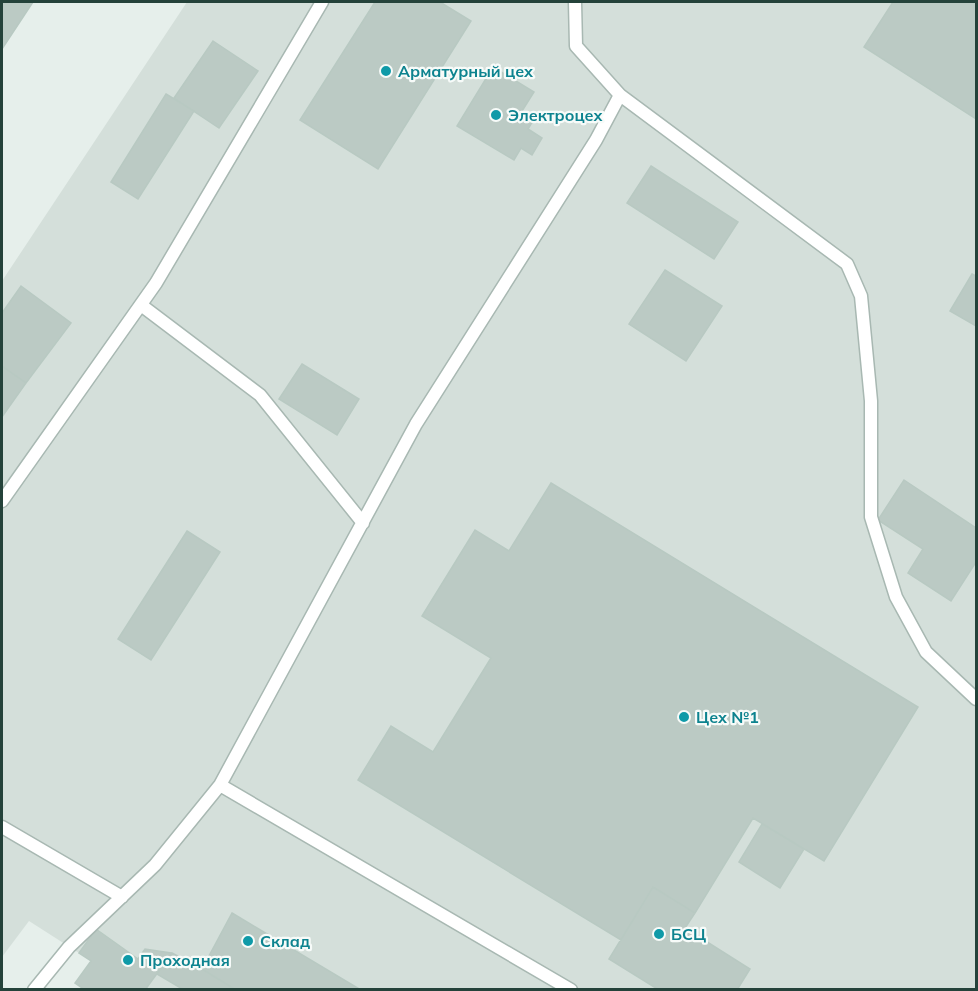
<svg xmlns="http://www.w3.org/2000/svg" width="978" height="991" font-family="Mulish,sans-serif">
	<style>
		.built { fill: #d4dfda }
		.building { fill: #bbcac4; stroke: #b8c9c2; stroke-width: 1.5 }
		.lines { fill: none; stroke-linecap: round; stroke-linejoin: round }
		.lane-casing { stroke: #a8b8b2; stroke-width: 15 }
		.lane { stroke: #fff; stroke-width: 12 }
		.culture-dot { fill: #0f9aa8; stroke: #f7fbf9; stroke-width: 2 }
		.labels { text-anchor: middle; dominant-baseline: central; stroke-width: 4.5; stroke-linejoin: round; paint-order: stroke }
		.culture-label { font-size: 16px; font-weight: bold; fill: #0d838f; stroke: #f7fbf9; text-anchor: start }
	</style>
	<rect width="100%" height="100%" fill="#e6efeb"/>
	<path class="built" d="M 187,2 L 976,2 L 976,989 L 146,989 L 166,961 L 145,949 L 138,959 L 97,929 L 79,953 L 29,921 L 2,957 L 2,281 Z"/>
	<path class="building" d="M 2,2 L 33,2 L 2,49 Z
		M 375,2 L 440,2 L 471,21 L 378,169 L 300,120 Z
		M 893,2 L 976,2 L 976,119 L 864,47 Z
		M 213,41 L 258,71 L 219,128 L 174,98 Z
		M 493,67 L 534,92 L 522,111 L 534,119 L 528,129 L 542,138 L 532,155 L 521,148 L 514,160 L 457,126 Z
		M 166,94 L 194,111 L 138,199 L 111,182 Z
		M 651,166 L 738,222 L 714,259 L 627,203 Z
		M 665,270 L 722,306 L 686,361 L 629,324 Z
		M 972,274 L 976,276 L 976,326 L 950,311 Z
		M 21,286 L 71,323 L 26,383 L 2,366 L 2,313 Z
		M 302,364 L 359,399 L 337,435 L 279,399 Z
		M 2,366 L 26,383 L 2,417 Z
		M 904,480 L 976,528 L 976,562 L 951,601 L 908,573 L 923,549 L 878,520 Z
		M 551,483 L 918,707 L 824,861 L 753,818 L 695,913 L 653,887 L 621,940 L 358,780 L 391,726 L 433,752 L 491,658 L 422,616 L 475,530 L 509,551 Z
		M 187,531 L 220,552 L 151,660 L 118,639 Z
		M 762,824 L 804,849 L 780,888 L 739,862 Z
		M 653,887 L 695,913 L 685,928 L 750,969 L 737,990 L 659,990 L 609,959 Z
		M 232,913 L 361,990 L 236,990 L 202,969 Z
		M 96,929 L 138,959 L 145,949 L 172,953 L 145,990 L 85,990 L 75,983 L 91,961 L 79,953 Z
		M 172,953 L 202,969 L 236,990 L 184,990 L 157,974 Z"/>
	<g class="lines">
		<g class="lane-casing">
			<path id="lane" d="M 620,95 L 847,264 L 861,296 L 871,401 L 871,517 L 896,597 L 926,652 L 976,699
				M 141,305 L 260,395 L 363,523
				M 2,501 L 156,283 L 322,2
				M 220,785 L 571,990
				M 2,827 L 122,897
				M 34,990 L 69,947 L 155,865 L 220,785 L 416,424 L 596,140 L 620,95 L 576,46 L 575,2"/>
		</g>
		<use href="#lane" class="lane"/>
	</g>
	<g class="culture-dot">
		<circle cx="386" cy="71" r="6"/>
		<circle cx="496" cy="115" r="6"/>
		<circle cx="684" cy="717" r="6"/>
		<circle cx="659" cy="934" r="6"/>
		<circle cx="248" cy="941" r="6"/>
		<circle cx="128" cy="960" r="6"/>
	</g>
	<g class="labels">
		<g class="culture-label">
			<text x="398" y="71">Арматурный цех</text>
			<text x="508" y="115">Электроцех</text>
			<text x="696" y="717">Цех №1</text>
			<text x="671" y="934">БСЦ</text>
			<text x="260" y="941">Склад</text>
			<text x="140" y="960">Проходная</text>
		</g>
	</g>
	<rect width="978" height="991" fill="none" stroke="#24423a" stroke-width="6"/>
</svg>
